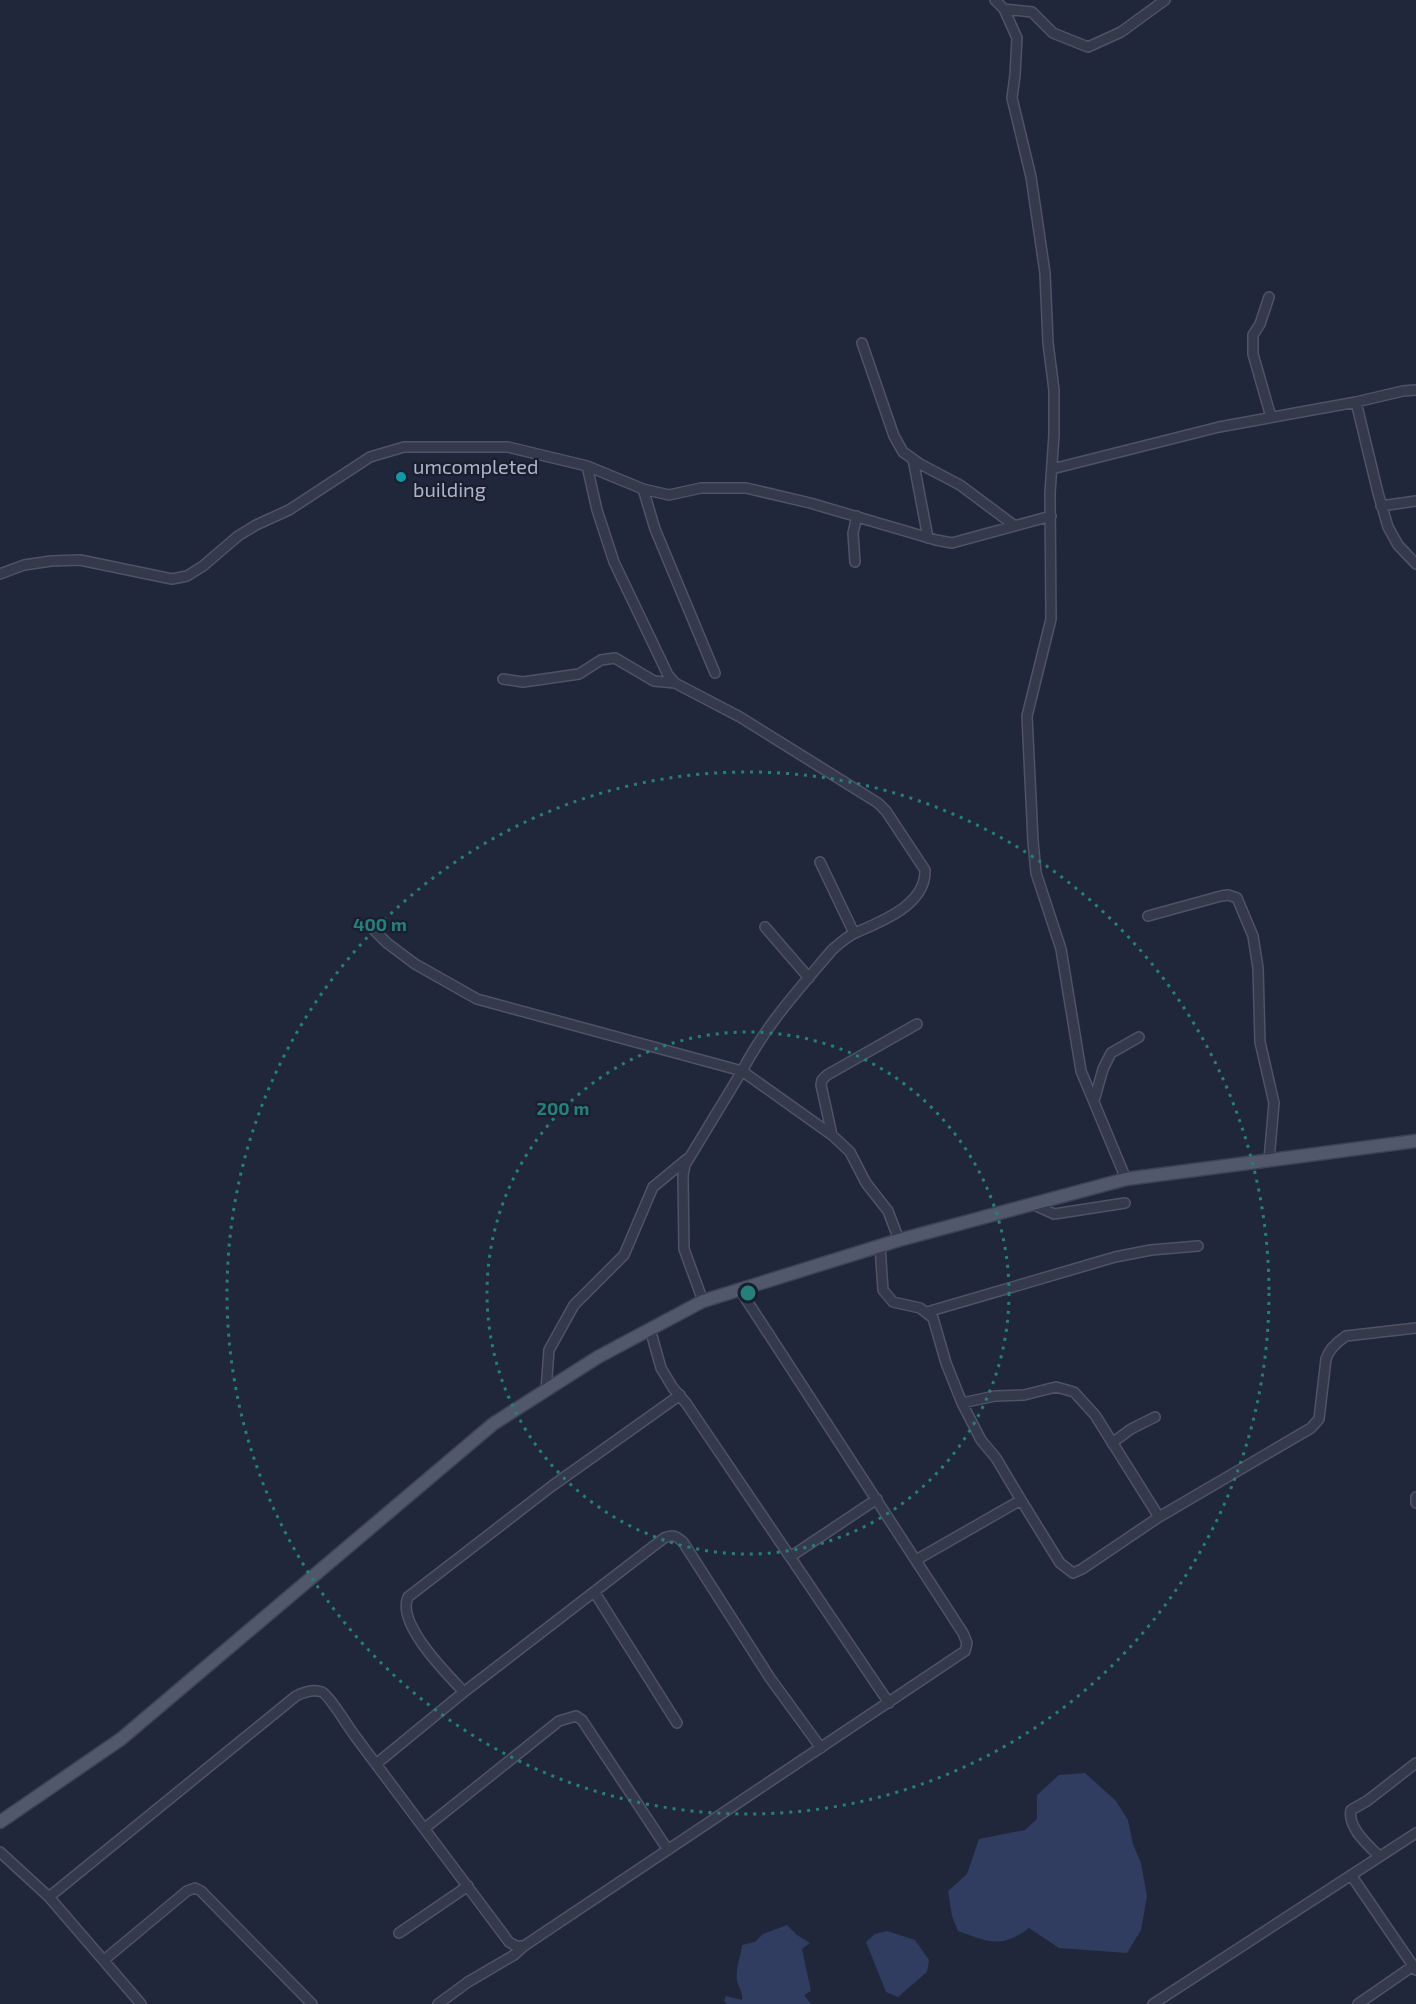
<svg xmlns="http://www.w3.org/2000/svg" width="1416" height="2004" font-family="'Exo 2',sans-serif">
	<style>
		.water { fill: #313c61 }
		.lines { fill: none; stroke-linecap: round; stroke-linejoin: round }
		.minor-casing { stroke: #4e5466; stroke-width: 12 }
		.major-casing { stroke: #3d4354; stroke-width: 15 }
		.minor { stroke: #34394b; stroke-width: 9 }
		.major { stroke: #51586b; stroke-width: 12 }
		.ring { fill: none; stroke: #277f7b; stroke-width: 3; stroke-dasharray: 3 6 }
		.culture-dot { fill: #0f9aa8; stroke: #191f2f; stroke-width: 2 }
		.labels { text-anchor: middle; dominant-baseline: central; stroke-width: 4.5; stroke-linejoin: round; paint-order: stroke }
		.poi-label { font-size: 20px; fill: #aeb4c7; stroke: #191f2f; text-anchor: start }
		.centre { fill: #277f7b; stroke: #191f2f; stroke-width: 3 }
		.ring-label { font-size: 18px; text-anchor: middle; font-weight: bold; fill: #277f7b; stroke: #191f2f; stroke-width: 4.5; stroke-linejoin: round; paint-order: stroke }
	</style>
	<rect width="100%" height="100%" fill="#20273b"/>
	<path class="water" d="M 1085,1773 L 1116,1801 L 1128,1820 L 1133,1844 L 1141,1863 L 1147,1896 L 1141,1930 L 1127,1953 L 1059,1948 L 1029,1928 C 1001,1949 989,1942 958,1931 L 952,1916 L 948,1891 L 967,1874 L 979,1839 L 1025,1830 L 1037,1819 L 1037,1795 L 1059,1775 Z
		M 787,1925 L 797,1935 L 810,1943 L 802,1949 L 811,1991 L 804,1995 L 811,2004 L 727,2004 L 724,2001 L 726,1996 L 742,2000 C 743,1991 739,1989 737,1981 C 735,1969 741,1957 742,1945 L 755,1942 L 763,1934 Z
		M 887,1931 L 915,1940 L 929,1960 L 927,1972 L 898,1997 L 886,1992 L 866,1942 L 875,1934 Z"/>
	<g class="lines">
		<g class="minor-casing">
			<path id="minor" d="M 995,0 L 1004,9 L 1017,38 L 1015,75 L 1012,98 L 1031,177 L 1045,273 L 1048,343 L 1054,390 L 1054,435 L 1050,493 L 1051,619 L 1027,716 L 1033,841 L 1036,873 L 1061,949 L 1081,1071 L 1126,1179
				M 1004,9 L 1032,12 L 1053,33 L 1088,47 L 1121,32 L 1165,0
				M 1269,297 L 1260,324 L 1253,335 L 1253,354 L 1271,417
				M 862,343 L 894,436 L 903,452 L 920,464 L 960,485 L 1015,526
				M 1356,402 L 1378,493 L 1388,527 L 1398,545 L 1416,564
				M 913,459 L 928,538
				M 587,466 L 597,510 L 614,562 L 668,675 L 675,683 L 740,717 L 878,803 L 886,811 L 925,870 C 926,905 882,921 855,933 C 846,937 839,944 832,950 C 799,989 766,1025 742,1071 L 832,1135 L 850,1152 L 866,1183 L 888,1211 L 899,1240
				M 1052,469 L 1219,427 L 1356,402 L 1403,391 L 1416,390
				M 643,489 L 655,529 L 715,673
				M 1381,506 L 1416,501
				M 855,562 L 853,533 L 857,516
				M 0,574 L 24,565 L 51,561 L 80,560 L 172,579 L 187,576 L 203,566 L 238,536 L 256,525 L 289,510 L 370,457 L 404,447 L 508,447 L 587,466 L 643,489 L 669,495 L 701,488 L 746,488 L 810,503 L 936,540 L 952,543 L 1051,516
				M 503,679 L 523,682 L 579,674 L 601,660 L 615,658 L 654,681 L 675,683
				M 820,862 L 854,933
				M 1148,916 L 1221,896 L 1228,895 L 1237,898 L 1253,936 L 1258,968 L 1260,1042 L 1274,1103 L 1269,1160
				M 371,927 L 387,943 L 415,964 L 477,999 L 742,1071 L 685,1165 L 683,1175 L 684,1249 L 703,1301
				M 765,927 L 809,978
				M 1094,1101 L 1103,1069 L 1111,1053 L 1139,1037
				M 832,1135 L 821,1085 L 822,1080 L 827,1075 L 917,1024
				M 1032,1204 L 1054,1214 L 1125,1203
				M 880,1246 L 883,1290 L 893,1302 L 920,1308 L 933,1318 L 946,1363 L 962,1403 L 981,1440 L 996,1458 L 1021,1500
				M 927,1312 L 1115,1257 L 1151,1250 L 1198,1246
				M 650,1329 L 661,1368 L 673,1388 L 686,1403 L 889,1703
				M 546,1390 L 549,1350 L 574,1305 L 624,1255 L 653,1187 L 687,1159
				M 962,1403 L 995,1396 L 1024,1395 L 1056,1387 L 1074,1392 L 1095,1415 L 1159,1517
				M 1112,1443 L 1131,1429 L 1155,1417
				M 1416,1497 L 1416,1503
				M 790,1557 L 877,1499
				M 916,1560 L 1021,1500 L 1060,1563 L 1073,1573 L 1082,1569 L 1159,1517 L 1311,1428 L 1319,1419 L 1326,1359 C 1329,1349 1337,1342 1346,1336 L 1416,1328
				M 595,1593 L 677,1723
				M 464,1692 C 446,1673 396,1623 408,1597 L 552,1486 L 680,1395
				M 376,1764 L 464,1692 L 664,1538 C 673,1534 676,1536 683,1542 L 770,1678 L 821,1748
				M 425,1828 L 559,1721 L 576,1716 L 582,1720 L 668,1850
				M 0,1852 L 49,1897 L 141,2004
				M 1379,1856 C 1368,1845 1347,1827 1351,1810 L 1367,1801 L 1416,1763
				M 1351,1875 L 1416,1970
				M 49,1897 L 296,1696 C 304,1692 314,1689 322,1692 C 330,1696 348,1727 355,1736 C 406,1805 458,1873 509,1942 L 516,1946 L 524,1946 L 965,1651 L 967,1643 L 963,1633 L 740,1290
				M 399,1933 L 468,1886
				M 104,1960 L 187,1891 L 195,1888 L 201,1891 L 312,2004
				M 438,2004 L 468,1982 L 514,1955 L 524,1946
				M 1153,2004 L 1416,1833
				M 1358,2004 L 1413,1966"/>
		</g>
		<g class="major-casing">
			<path id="major" d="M 0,1822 L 121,1739 L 493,1424 L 598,1357 L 703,1301 L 899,1240 L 1126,1179 L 1416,1141"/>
		</g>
		<use href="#minor" class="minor"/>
		<use href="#major" class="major"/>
	</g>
	<g class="ring">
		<circle cx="748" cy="1293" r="261"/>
		<circle cx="748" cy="1293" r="521"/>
	</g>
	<circle class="culture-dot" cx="401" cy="477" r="6"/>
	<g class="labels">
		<g class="poi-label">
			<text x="413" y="466">umcompleted<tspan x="413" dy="23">building</tspan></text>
		</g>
	</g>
	<circle cx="748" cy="1293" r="9" class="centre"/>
	<g class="ring-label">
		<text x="380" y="931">400 m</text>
		<text x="563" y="1115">200 m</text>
	</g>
</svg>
